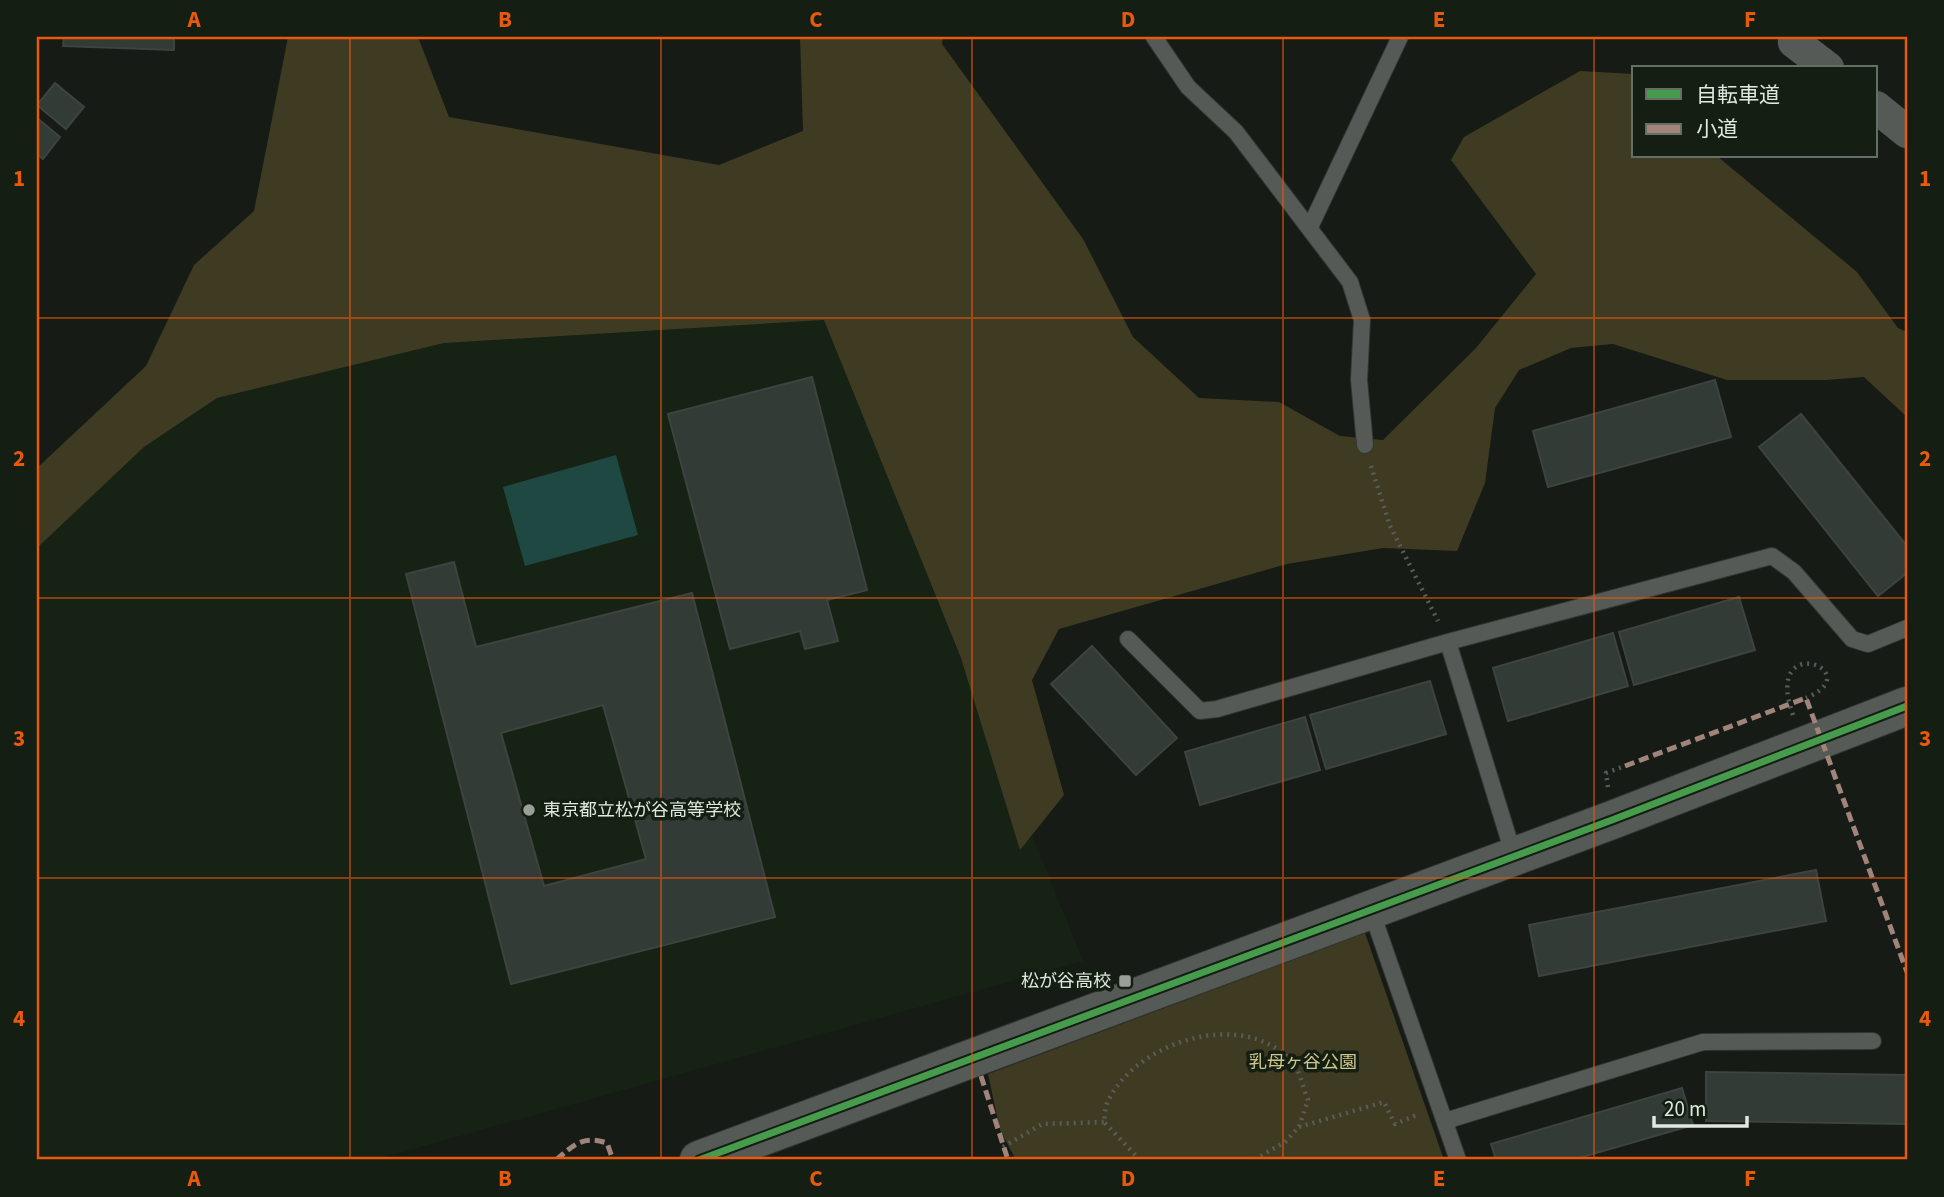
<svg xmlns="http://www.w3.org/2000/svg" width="1944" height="1197" font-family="'Source Sans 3','Noto Sans JP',sans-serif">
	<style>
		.built { fill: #162314 }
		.green { fill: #3e3b22 }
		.water { fill: #1f4843 }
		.building { fill: #323b36; stroke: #3e433f; stroke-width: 2; fill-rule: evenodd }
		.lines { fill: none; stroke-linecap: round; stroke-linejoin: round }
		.service-casing { stroke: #323632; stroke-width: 18 }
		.minor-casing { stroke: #323632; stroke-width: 33 }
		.tertiary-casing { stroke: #323632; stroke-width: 40 }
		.path { stroke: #595c58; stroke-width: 4.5; stroke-dasharray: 2 5; stroke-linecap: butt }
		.service { stroke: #565a56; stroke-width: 16 }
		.minor { stroke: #565a56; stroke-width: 32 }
		.tertiary { stroke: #565a56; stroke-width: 38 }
		.quiet { stroke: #a18479; stroke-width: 5; stroke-dasharray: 10 5; stroke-linecap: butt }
		.cycleway-casing { stroke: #141e13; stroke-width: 11 }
		.cycleway { stroke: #469c4c; stroke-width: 7 }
		.grid { fill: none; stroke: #e8590c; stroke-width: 2; stroke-opacity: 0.55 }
		.poi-dot { fill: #9aa099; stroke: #141e13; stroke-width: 2.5 }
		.labels { text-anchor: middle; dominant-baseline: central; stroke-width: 7; stroke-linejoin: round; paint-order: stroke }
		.poi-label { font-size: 18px; fill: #e1e8e0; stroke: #141e13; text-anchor: start }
		.park-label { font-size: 18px; fill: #d0c789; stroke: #141e13 }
		.neatline { fill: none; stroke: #e8590c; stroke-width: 2.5 }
		.grid-label { font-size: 23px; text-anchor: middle; font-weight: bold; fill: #e8590c }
	</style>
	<rect width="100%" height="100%" fill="#161b16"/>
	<path class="built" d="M 824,320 L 1083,961 L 374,1160 L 37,1160 L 37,548 L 144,447 L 217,398 L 444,343 Z"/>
	<path class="green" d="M 288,37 L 418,37 L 449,117 L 719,165 L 803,131 L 800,37 L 943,37 L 942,44 L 1083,239 L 1133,337 L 1199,398 L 1279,402 L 1340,436 L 1383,440 L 1476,348 L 1536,274 L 1451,160 L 1464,137 L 1580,71 L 1634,74 L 1634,156 L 1717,156 L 1857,272 L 1898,328 L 1907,332 L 1907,417 L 1864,377 L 1826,380 L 1727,380 L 1613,344 L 1571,348 L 1519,370 L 1495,408 L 1485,483 L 1457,551 L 1383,548 L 1287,564 L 1059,629 L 1032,680 L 1064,795 L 1020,850 L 961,658 L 824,320 L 444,343 L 217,398 L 144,447 L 37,548 L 37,468 L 146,366 L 194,265 L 254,211 Z
		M 1365,933 L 1444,1160 L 1016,1160 L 1000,1130 L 988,1074 Z"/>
	<path class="water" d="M 616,455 L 638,535 L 525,566 L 503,487 Z"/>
	<path class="building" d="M 64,37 L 174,37 L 174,50 L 63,46 Z
		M 55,83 L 84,107 L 66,129 L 37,105 Z
		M 37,118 L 60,137 L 43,159 L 37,154 Z
		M 812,377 L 867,590 L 827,600 L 838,641 L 805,649 L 800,631 L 730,649 L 668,414 Z
		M 1715,380 L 1731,437 L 1548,487 L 1533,431 Z
		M 1801,414 L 1907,546 L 1907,573 L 1878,596 L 1759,447 Z
		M 454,562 L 476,647 L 692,593 L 775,917 L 511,984 L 406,574 ZM 603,705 L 646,859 L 544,886 L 501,733 Z
		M 1739,597 L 1755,650 L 1634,685 L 1619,632 Z
		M 1613,633 L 1628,686 L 1508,721 L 1493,668 Z
		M 1092,646 L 1177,738 L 1136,775 L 1051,684 Z
		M 1430,681 L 1446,734 L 1326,769 L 1310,715 Z
		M 1305,717 L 1320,770 L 1200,805 L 1185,752 Z
		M 1816,870 L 1826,921 L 1539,976 L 1529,925 Z
		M 1706,1072 L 1907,1075 L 1907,1124 L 1706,1121 Z
		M 1682,1088 L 1693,1125 L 1572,1160 L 1496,1160 L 1491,1144 Z"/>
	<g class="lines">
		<g class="service-casing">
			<path id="service" d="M 1154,37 L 1188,87 L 1236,132 L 1350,282 L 1362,320 L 1359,380 L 1365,445
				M 1310,227 L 1400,37
				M 1128,639 L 1200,711 L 1217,709 L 1448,642 L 1772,556 L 1794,572 L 1852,639 L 1868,644 L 1907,628
				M 1448,642 L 1514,856
				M 1371,910 L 1458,1160
				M 1445,1121 L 1703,1042 L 1873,1041"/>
		</g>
		<g class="minor-casing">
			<path id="minor" d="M 1797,37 L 1794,42 L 1828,68
				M 1876,107 L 1907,132"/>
		</g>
		<g class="tertiary-casing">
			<path id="tertiary" d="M 699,1160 L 1612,820 L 1907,706"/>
		</g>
		<path class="path" d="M 1371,466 L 1390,526 L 1438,621
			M 1793,715 C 1762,629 1871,671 1806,698
			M 1608,787 L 1606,773 L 1625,766
			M 1299,1127 L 1384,1102 L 1395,1124 L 1419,1114
			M 1003,1147 L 1042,1124 L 1104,1122
			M 1140,1160 L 1104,1122 C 1105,1115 1105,1107 1108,1101 C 1137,1041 1243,1008 1291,1061 C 1300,1069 1303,1089 1308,1100 L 1299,1127 L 1285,1142 L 1254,1160"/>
		<use href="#service" class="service"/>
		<use href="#minor" class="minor"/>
		<use href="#tertiary" class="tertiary"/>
		<path class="quiet" d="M 1625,766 L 1806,698 L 1907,972
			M 981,1076 L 1008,1160
			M 556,1160 C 574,1145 582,1135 607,1143 L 613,1160"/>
		<g class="cycleway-casing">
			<path id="cycleway" d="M 699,1160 L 1612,820 L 1907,706"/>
		</g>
		<use href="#cycleway" class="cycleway"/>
	</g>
	<path class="grid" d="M 350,37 L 350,1160M 661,37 L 661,1160M 972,37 L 972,1160M 1283,37 L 1283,1160M 1594,37 L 1594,1160M 37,318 L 1907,318M 37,598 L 1907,598M 37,878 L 1907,878"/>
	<g class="poi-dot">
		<circle cx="529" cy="810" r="7"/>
		<rect x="1118" y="974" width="14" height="14" rx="3.5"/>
	</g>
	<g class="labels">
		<g class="poi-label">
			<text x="543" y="810">東京都立松が谷高等学校</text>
			<text x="1111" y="981" text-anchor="end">松が谷高校</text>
		</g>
		<g class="park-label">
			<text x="1303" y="1062">乳母ヶ谷公園</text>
		</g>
	</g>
	<rect width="1944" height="1197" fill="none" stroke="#141e13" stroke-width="77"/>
	<rect x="1632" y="66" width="245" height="91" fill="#141e13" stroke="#666f65" stroke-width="2"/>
	<rect x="1646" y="89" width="35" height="10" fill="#469c4c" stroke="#666f65" stroke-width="2"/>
	<text x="1696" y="102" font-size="21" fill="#e1e8e0">自転車道</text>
	<rect x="1646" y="124" width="35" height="10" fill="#a18479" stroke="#666f65" stroke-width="2"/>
	<text x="1696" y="136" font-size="21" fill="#e1e8e0">小道</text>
	<path d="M1654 1116v10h93v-10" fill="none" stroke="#e1e8e0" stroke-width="3.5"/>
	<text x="1664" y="1116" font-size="21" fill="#e1e8e0" stroke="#141e13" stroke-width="5" paint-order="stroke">20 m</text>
	<rect x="38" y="38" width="1868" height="1120" class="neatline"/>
	<g class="grid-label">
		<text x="194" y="27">A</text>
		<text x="505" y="27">B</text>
		<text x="816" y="27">C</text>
		<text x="1128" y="27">D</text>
		<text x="1439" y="27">E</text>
		<text x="1750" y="27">F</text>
		<text x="19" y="186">1</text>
		<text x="1925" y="186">1</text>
		<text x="19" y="466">2</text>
		<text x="1925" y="466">2</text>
		<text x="19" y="746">3</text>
		<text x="1925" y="746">3</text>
		<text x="19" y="1026">4</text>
		<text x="1925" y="1026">4</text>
		<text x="194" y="1186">A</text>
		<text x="505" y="1186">B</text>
		<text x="816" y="1186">C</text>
		<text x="1128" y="1186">D</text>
		<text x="1439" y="1186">E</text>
		<text x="1750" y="1186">F</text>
	</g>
</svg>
